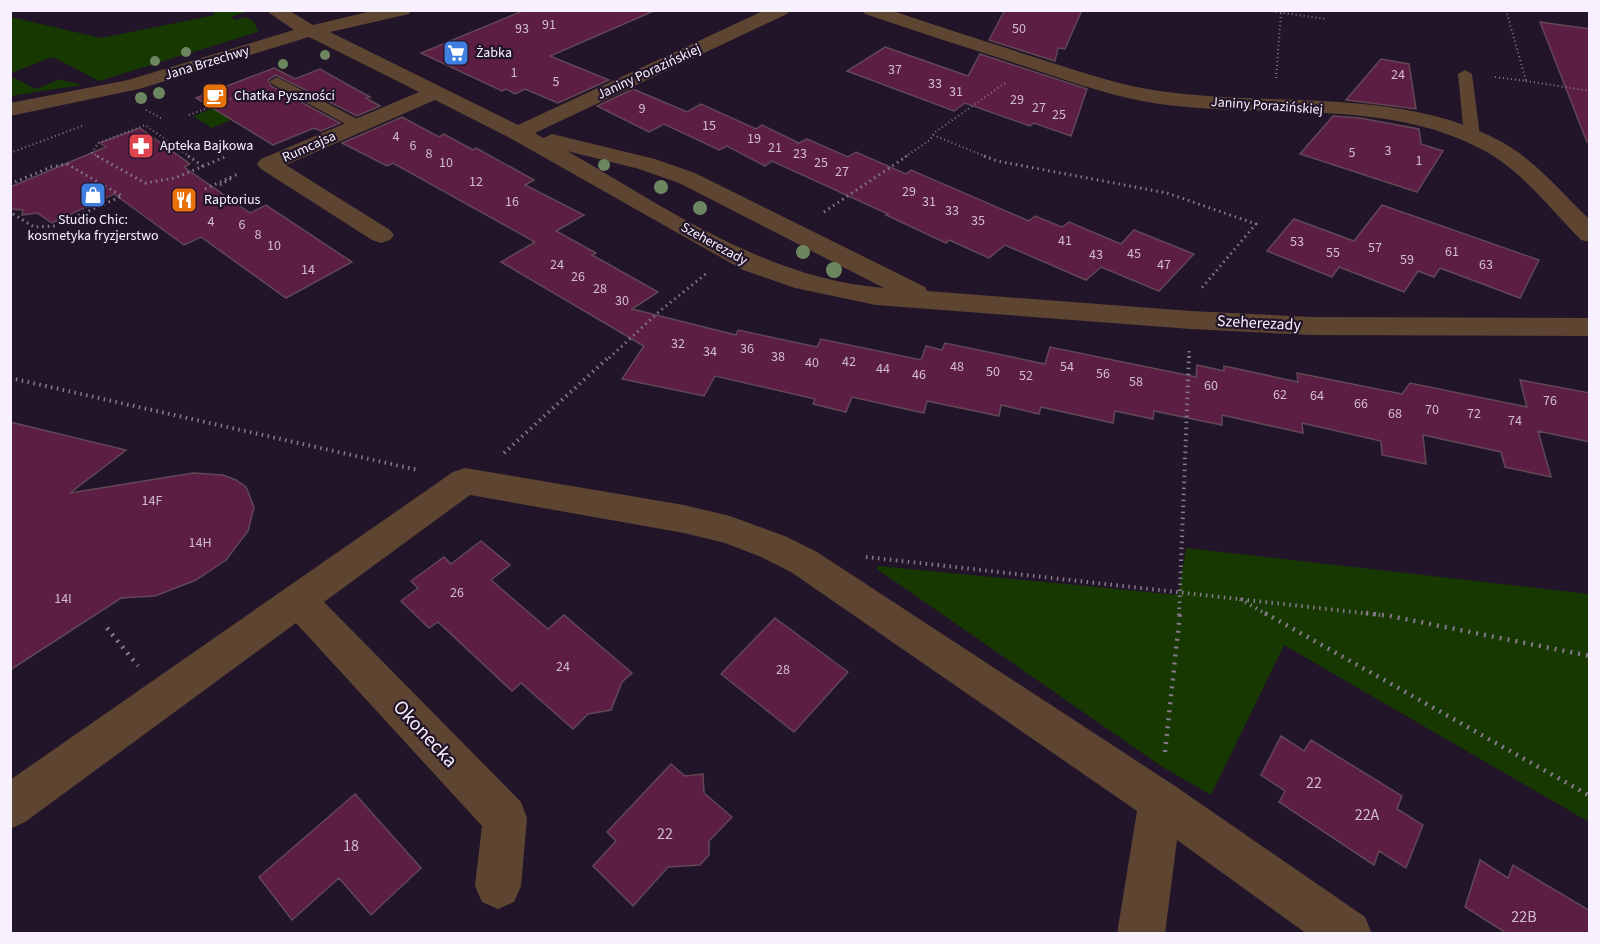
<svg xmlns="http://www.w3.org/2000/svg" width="1600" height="944" font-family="'Source Sans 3',sans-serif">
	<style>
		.green { fill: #173800 }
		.building { fill: #5c1e42; stroke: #624754; stroke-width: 1.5 }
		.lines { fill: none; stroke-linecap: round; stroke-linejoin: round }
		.path-far3 { stroke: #857a8c; stroke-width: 2; stroke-dasharray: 1 3; stroke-linecap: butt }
		.path-far2 { stroke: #857a8c; stroke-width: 3; stroke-dasharray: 1.5 4; stroke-linecap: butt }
		.path-far1 { stroke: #857a8c; stroke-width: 4; stroke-dasharray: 1.5 4.5; stroke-linecap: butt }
		.path { stroke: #857a8c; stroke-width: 4.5; stroke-dasharray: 2 6; stroke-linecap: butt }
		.lane { fill: #5d4532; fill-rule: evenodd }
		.street { fill: #5d4532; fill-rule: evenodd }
		.tree { fill: #6c8660 }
		.labels { text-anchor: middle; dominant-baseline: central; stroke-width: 4.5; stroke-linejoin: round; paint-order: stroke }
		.number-label { font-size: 14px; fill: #d1bccf }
		.far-poi-label { font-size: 14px; fill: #f8f0fe; stroke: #22152a; text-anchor: start }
		.far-street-label { font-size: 14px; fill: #f8f0fe; stroke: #22152a }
		.street-label { font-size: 16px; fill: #f8f0fe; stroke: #22152a }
		.near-number-label { font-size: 16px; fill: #d1bccf }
		.near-street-label { font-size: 20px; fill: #f8f0fe; stroke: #22152a }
	</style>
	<rect width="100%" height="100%" fill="#22152a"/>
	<path class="green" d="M 211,11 L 249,11 L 231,17 L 236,20 L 246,17 L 254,22 L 258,32 L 99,81 L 53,57 L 11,73 L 11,17 L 101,38 L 215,15 Z
		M 10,76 L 36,89 L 61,79 C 66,83 73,81 81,85 L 11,96 Z
		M 250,94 L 269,104 L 212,128 L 193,116 Z
		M 1186,548 L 1589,594 L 1589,822 L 1284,645 L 1211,795 L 1161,766 L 877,569 L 878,566 L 1178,595 Z"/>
	<path class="building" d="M 525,10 L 656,10 L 550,56 L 609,80 L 558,103 L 525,89 L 515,94 L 506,89 L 502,91 L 421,53 Z
		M 1005,10 L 1082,10 L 1065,49 L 1058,48 L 1055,61 L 989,40 Z
		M 1540,22 L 1590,29 L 1590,142 L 1587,142 Z
		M 885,47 L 968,76 L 980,54 L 1087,89 L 1071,136 L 1034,123 L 1030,126 L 965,103 L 954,111 L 847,71 Z
		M 1381,59 L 1409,64 L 1416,109 L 1346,100 Z
		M 274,68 L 295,79 L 320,69 L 370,97 L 366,98 L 380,106 L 357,116 L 276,75 L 268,80 L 271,86 L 340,123 L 321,131 L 314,128 L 273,145 L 196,98 Z
		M 633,89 L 687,112 L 701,104 L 756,129 L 762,125 L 799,143 L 797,144 L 807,139 L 848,157 L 856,152 L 906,174 L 911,170 L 1029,221 L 1035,216 L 1062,227 L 1069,222 L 1121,244 L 1134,230 L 1194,254 L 1159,291 L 1101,267 L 1086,280 L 1005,245 L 989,258 L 949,240 L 946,243 L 886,215 L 888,214 L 772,161 L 765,166 L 727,146 L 719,150 L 664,124 L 649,132 L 597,106 Z
		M 1333,116 L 1360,118 L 1419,129 L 1421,144 L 1443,151 L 1417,192 L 1300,154 Z
		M 402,117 L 439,137 L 444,134 L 473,150 L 476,148 L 534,180 L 525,185 L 584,215 L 556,231 L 596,253 L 592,255 L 658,292 L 632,309 L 736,335 L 738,330 L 817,347 L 821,339 L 921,360 L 926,346 L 942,350 L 945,343 L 1045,364 L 1050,347 L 1196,377 L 1197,365 L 1224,371 L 1224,366 L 1298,382 L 1297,373 L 1402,394 L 1410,383 L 1527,407 L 1520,380 L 1590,393 L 1590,442 L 1538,431 L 1551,477 L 1505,467 L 1501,452 L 1423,435 L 1426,464 L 1382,455 L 1381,441 L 1302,423 L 1303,433 L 1222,415 L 1222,425 L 1154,411 L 1153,419 L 1115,411 L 1113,423 L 1041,407 L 1039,414 L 1001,405 L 999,416 L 927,401 L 924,413 L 852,397 L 846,412 L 813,404 L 815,399 L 715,376 L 704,396 L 622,379 L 644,346 L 501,262 L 535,242 L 393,163 L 387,166 L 342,143 Z
		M 140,128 L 190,164 L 184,167 L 250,213 L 266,205 L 352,262 L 286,298 L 201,237 L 184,245 L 114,194 L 52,223 L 37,213 L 22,215 L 23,210 L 10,209 L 10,187 L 106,147 L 100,143 Z
		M 1382,205 L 1539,260 L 1520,298 L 1440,268 L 1434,277 L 1418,271 L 1404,292 L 1339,267 L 1332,277 L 1267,251 L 1294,219 L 1354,241 Z
		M 10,422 L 126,450 L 70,493 L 193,473 L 223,475 L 236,480 L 246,487 L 254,507 L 248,531 L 226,560 L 196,580 L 155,596 L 121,598 L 10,670 Z
		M 481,541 L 510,565 L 491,580 L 548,629 L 564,615 L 632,673 L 622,682 L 611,710 L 588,714 L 573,729 L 521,683 L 512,691 L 438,622 L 429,628 L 401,601 L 418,588 L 411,581 L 444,557 L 451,564 Z
		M 775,618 L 848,672 L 794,732 L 721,674 Z
		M 1281,736 L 1304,751 L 1311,740 L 1402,796 L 1397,809 L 1423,825 L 1406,868 L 1379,851 L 1374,865 L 1279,802 L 1285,791 L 1261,775 Z
		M 671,764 L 685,776 L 703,774 L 704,793 L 732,817 L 709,841 L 709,855 L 700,865 L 668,867 L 633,906 L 593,866 L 616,841 L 607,832 Z
		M 355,794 L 421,868 L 371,915 L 339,878 L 292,920 L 259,877 Z
		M 1480,860 L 1508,878 L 1513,865 L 1590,911 L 1590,933 L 1506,933 L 1465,907 Z"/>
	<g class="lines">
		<path class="path-far3" d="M 1264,10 L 1325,19
			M 1495,77 L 1526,81 L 1506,10
			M 1276,78 L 1281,13
			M 1526,81 L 1590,91
			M 146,110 L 161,118
			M 189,115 L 252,91
			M 933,135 L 987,157
			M 10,153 L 82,126
			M 99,157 L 92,153 L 98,143 L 145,125 L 190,157
			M 905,157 L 930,140 L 934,133 L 1005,83"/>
		<path class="path-far2" d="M 97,156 L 145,183 L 175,178 L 225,157
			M 188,156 L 203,166
			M 984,156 L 997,161 L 1167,193 L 1256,224 L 1200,290
			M 10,184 L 51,167 L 67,164 L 122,196 L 55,226 L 34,227 L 10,212
			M 220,185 L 232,178
			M 205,189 L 240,173
			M 824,212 L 907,156
			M 609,358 L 661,310 L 707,273
			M 1189,358 L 1189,350"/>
		<path class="path-far1" d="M 10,378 L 418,470
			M 504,453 L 610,356
			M 866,557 L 1380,615
			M 1240,599 L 1268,615
			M 1179,615 L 1189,356"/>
		<path class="path" d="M 1265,613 L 1590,796
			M 1366,613 L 1390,616 L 1590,656
			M 107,628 L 138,666
			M 1165,752 L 1180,613"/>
		<path class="lane" d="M 1465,70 L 1472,74 L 1480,136 L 1472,141 L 1464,136 L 1458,74 Z
			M 277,77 L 363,122 L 365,125 L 358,129 L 353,128 L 272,84 L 270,81 Z"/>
		<path class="street" d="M 265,10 L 288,10 L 313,25 L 376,10 L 412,10 L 409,14 L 330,32 L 518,125 L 765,10 L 790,10 L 787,14 L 535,133 L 543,138 L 552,134 L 655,159 L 695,173 L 925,287 L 927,291 L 1191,311 L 1311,317 L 1590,318 L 1590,336 L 1311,335 L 1191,329 L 876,305 L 795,288 L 743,270 L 510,138 L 435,100 L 286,165 L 390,230 L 394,235 L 390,240 L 381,243 L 372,240 L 261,169 L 257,164 L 261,159 L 419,92 L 309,37 L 139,89 L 10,116 L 10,103 L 128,80 L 294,30 ZM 567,151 L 639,169 L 679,183 L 884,288 C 766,279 667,208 567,151 Z
			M 862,10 L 890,10 C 939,27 988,42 1037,58 C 1072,69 1106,81 1142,88 C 1258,110 1395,83 1502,142 C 1536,161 1562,193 1590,220 L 1590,242 L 1581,240 C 1551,210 1523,172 1485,151 C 1381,94 1254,122 1142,101 C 1101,93 1063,79 1024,66 C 971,49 918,32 865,14 Z
			M 465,468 L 684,505 L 730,516 L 787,537 L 817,552 L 1175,786 L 1365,917 L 1372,934 L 1307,934 L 1177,840 L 1165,934 L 1117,934 L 1137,811 L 791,572 L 761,557 L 725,543 L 684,533 L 470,495 L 324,602 L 521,802 L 527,818 L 521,886 L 514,902 L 498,909 L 482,902 L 475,886 L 482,826 L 296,623 L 25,822 L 10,829 L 10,780 L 453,472 Z"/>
	</g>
	<g class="tree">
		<circle cx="186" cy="52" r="5"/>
		<circle cx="325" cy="55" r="5"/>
		<circle cx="155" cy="61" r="5"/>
		<circle cx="283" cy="64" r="5"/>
		<circle cx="159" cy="93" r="6"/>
		<circle cx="141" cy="98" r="6"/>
		<circle cx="604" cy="165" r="6"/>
		<circle cx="661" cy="187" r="7"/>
		<circle cx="700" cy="208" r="7"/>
		<circle cx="803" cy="252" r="7"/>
		<circle cx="834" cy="270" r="8"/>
	</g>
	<defs>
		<g id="supermarket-square" transform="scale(1.35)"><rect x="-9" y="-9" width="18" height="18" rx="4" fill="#3f7fe0" stroke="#22152a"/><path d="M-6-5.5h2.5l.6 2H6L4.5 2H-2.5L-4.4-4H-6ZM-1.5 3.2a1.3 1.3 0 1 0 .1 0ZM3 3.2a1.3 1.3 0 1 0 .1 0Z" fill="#fff"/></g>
		<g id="cafe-square" transform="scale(1.35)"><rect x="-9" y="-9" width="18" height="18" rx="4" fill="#e8710a" stroke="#22152a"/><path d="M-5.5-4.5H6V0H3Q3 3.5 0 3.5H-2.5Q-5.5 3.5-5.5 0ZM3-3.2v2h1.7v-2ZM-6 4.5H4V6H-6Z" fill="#fff"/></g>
		<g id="pharmacy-square" transform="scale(1.35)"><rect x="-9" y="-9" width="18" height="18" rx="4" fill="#e0444e" stroke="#22152a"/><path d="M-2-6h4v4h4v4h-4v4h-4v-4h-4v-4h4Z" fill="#fff"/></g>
		<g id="shop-square" transform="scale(1.35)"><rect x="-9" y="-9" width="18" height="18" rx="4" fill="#3f7fe0" stroke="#22152a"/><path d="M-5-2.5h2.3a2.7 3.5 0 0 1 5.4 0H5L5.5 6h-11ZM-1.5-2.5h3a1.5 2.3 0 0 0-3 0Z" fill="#fff"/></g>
		<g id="restaurant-square" transform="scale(1.35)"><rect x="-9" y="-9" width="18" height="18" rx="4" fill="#e8710a" stroke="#22152a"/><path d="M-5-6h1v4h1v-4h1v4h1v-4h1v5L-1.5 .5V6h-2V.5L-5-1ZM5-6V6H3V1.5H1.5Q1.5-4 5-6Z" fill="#fff"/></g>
	</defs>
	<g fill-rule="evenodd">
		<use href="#supermarket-square" x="456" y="53"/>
		<use href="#cafe-square" x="215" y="96"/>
		<use href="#pharmacy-square" x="141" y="146"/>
		<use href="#shop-square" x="93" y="195"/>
		<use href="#restaurant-square" x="184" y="200"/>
	</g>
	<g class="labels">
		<g class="number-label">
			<text x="549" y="25">91</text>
			<text x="522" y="29">93</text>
			<text x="1019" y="29">50</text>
			<text x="895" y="70">37</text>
			<text x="514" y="73">1</text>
			<text x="1398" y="75">24</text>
			<text x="556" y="82">5</text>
			<text x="935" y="84">33</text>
			<text x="956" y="92">31</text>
			<text x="1017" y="100">29</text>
			<text x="1039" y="108">27</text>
			<text x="642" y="109">9</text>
			<text x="1059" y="115">25</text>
			<text x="709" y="126">15</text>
			<text x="396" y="137">4</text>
			<text x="754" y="139">19</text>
			<text x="413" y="146">6</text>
			<text x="775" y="148">21</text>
			<text x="1388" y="151">3</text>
			<text x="1352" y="153">5</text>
			<text x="429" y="154">8</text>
			<text x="800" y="154">23</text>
			<text x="1419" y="161">1</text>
			<text x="446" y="163">10</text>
			<text x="821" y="163">25</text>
			<text x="842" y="172">27</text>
			<text x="476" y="182">12</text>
			<text x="909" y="192">29</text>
			<text x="512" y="202">16</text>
			<text x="929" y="202">31</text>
			<text x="952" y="211">33</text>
			<text x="978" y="221">35</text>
			<text x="211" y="222">4</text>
			<text x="242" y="225">6</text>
			<text x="258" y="235">8</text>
			<text x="1065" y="241">41</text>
			<text x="1297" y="242">53</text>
			<text x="274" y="246">10</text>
			<text x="1375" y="248">57</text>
			<text x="1452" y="252">61</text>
			<text x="1333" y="253">55</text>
			<text x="1134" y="254">45</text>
			<text x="1096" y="255">43</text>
			<text x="1407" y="260">59</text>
			<text x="557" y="265">24</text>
			<text x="1164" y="265">47</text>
			<text x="1486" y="265">63</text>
			<text x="308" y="270">14</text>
			<text x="578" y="277">26</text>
			<text x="600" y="289">28</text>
			<text x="622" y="301">30</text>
			<text x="678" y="344">32</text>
			<text x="747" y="349">36</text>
			<text x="710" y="352">34</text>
			<text x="778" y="357">38</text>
			<text x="849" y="362">42</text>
			<text x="812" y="363">40</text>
			<text x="957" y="367">48</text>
			<text x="1067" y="367">54</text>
			<text x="883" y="369">44</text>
			<text x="993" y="372">50</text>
			<text x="1103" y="374">56</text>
			<text x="919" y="375">46</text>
			<text x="1026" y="376">52</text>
			<text x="1136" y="382">58</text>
			<text x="1211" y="386">60</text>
			<text x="1280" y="395">62</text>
			<text x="1317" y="396">64</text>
			<text x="1550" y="401">76</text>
			<text x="1361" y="404">66</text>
			<text x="1432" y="410">70</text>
			<text x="1395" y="414">68</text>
			<text x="1474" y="414">72</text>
			<text x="1515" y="421">74</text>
			<text x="152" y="501">14F</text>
			<text x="200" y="543">14H</text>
			<text x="457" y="593">26</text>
			<text x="63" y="599">14I</text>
			<text x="563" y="667">24</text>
			<text x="783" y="670">28</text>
		</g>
		<g class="far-poi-label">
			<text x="476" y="53">Żabka</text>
			<text x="234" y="96">Chatka Pyszności</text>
			<text x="160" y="146">Apteka Bajkowa</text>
			<text x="204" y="200">Raptorius</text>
			<text x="93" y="220" text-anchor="middle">Studio Chic:<tspan x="93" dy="16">kosmetyka fryzjerstwo</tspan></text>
		</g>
		<g class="far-street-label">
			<text transform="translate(207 63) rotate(-17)">Jana Brzechwy</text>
			<text transform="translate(649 72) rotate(-25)">Janiny Porazińskiej</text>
			<text transform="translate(1267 106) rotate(4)">Janiny Porazińskiej</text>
			<text transform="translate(309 147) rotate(-24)">Rumcajsa</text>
			<text transform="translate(714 244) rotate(29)">Szeherezady</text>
		</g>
		<g class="street-label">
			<text transform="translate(1259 323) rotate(3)">Szeherezady</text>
		</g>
		<g class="near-number-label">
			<text x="1314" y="783">22</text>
			<text x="1367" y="815">22A</text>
			<text x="665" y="834">22</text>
			<text x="351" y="846">18</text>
			<text x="1524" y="917">22B</text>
		</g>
		<g class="near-street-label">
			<text transform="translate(425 734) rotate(47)">Okonecka</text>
		</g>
	</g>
	<rect width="1600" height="944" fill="none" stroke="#f8f0fe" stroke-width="24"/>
</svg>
